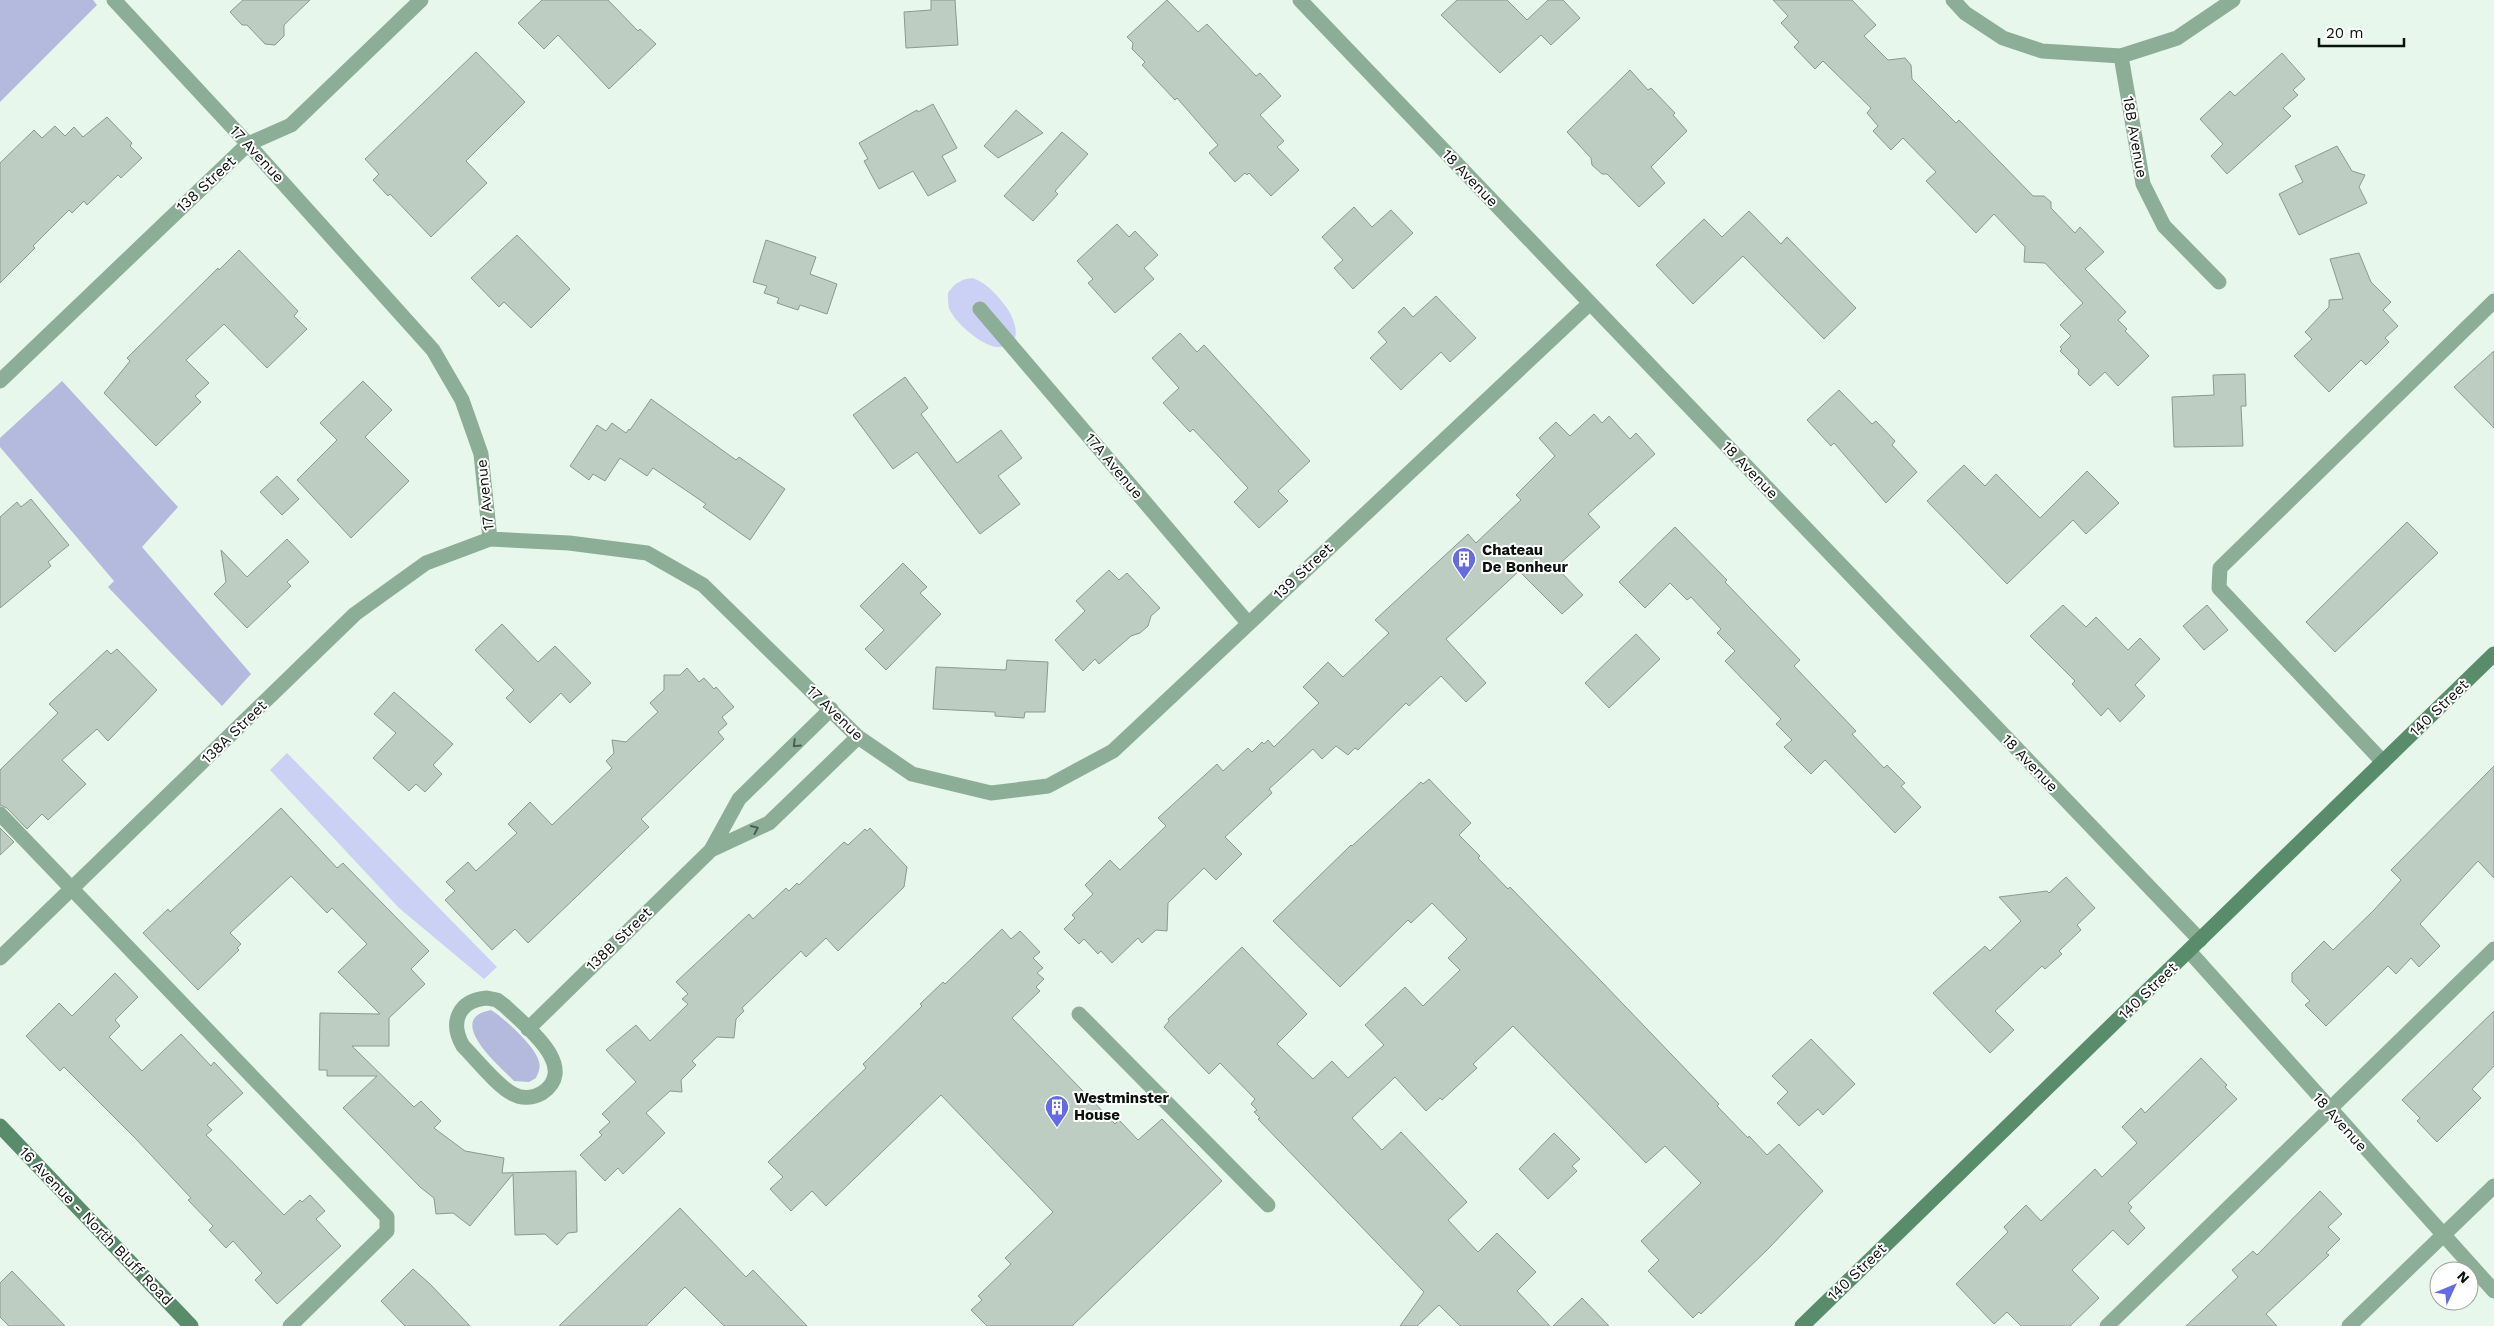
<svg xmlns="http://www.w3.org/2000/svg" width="2494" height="1326" font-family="'Work Sans',sans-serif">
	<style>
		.green { fill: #cbd1f4 }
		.forest { fill: #b3badd }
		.building { fill: #bdcdc2; stroke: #8b9a8f }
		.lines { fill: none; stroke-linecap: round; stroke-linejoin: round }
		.lane { stroke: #8cae96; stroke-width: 15 }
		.street { stroke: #8cae96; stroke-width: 15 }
		.secondary { stroke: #598c6b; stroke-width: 15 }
		.oneway { stroke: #4c6052 }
		.labels { text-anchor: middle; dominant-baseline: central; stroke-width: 4; stroke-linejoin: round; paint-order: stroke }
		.street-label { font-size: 15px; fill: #0b110d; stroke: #fff }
		.poi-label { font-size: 15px; font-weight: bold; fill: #0b110d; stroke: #fff; text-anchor: start }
	</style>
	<rect width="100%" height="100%" fill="#e7f7eb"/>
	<path class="green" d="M 973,278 C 988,284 998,296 1007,308 C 1017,323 1024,349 996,347 C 981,345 954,322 949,308 C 948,304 948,298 948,293 C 955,283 961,279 973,278 Z
		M 287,753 L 497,967 L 484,979 L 399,908 L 270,770 Z"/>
	<path class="forest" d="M 0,0 L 93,0 L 97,5 L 0,102 Z
		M 62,381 L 178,507 L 142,547 L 251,674 L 222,706 L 108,587 L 114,581 L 0,447 L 0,438 Z
		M 491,1010 C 504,1018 537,1048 539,1062 C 541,1068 538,1073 536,1078 L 529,1082 L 514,1081 C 501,1067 443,1019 491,1010 Z"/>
	<path class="building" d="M 243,0 L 310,0 L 284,25 L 284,36 L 275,45 L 265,44 L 247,25 L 242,25 L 230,12 Z
		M 542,0 L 608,0 L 638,31 L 640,29 L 656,44 L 609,89 L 558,35 L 544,49 L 518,23 Z
		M 931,0 L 955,0 L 958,45 L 906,48 L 904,12 L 931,10 Z
		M 1167,0 L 1198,32 L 1207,24 L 1256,76 L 1260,73 L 1281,96 L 1260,115 L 1284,141 L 1277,147 L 1299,170 L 1271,196 L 1249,173 L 1247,175 L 1245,173 L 1235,182 L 1209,153 L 1218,145 L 1177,98 L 1175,100 L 1142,65 L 1145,62 L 1132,49 L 1133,43 L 1127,37 Z
		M 1457,0 L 1507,0 L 1527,20 L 1548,0 L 1563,0 L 1580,18 L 1551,45 L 1541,35 L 1500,73 L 1441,15 Z
		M 1773,0 L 1852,0 L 1876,25 L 1864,36 L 1888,60 L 1905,58 L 1911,65 L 1912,79 L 1956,123 L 1959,120 L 2033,196 L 2044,196 L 2051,202 L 2051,208 L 2075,233 L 2080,227 L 2104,252 L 2085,269 L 2126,312 L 2118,320 L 2127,329 L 2125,331 L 2149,356 L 2118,386 L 2105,372 L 2090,386 L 2078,374 L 2079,370 L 2060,351 L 2062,349 L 2060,347 L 2071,336 L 2060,325 L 2083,303 L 2045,263 L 2024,262 L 2025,247 L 1994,214 L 1976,233 L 1926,181 L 1936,172 L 1903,138 L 1891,150 L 1873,131 L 1878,126 L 1867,113 L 1871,108 L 1823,61 L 1815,69 L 1794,47 L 1799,42 L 1781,23 L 1788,16 Z
		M 476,52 L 525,102 L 466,161 L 487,183 L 431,237 L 390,194 L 388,196 L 373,180 L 379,174 L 365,159 Z
		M 2282,53 L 2305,79 L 2293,90 L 2298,95 L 2283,108 L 2291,116 L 2227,174 L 2211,156 L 2223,144 L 2200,119 L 2230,91 L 2235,96 Z
		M 1630,70 L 1648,90 L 1651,88 L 1675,113 L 1673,115 L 1687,131 L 1651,167 L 1665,183 L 1639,207 L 1607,174 L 1602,174 L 1592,165 L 1591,158 L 1567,132 Z
		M 933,104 L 957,148 L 942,156 L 956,181 L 928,196 L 913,171 L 879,189 L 864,161 L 868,159 L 859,143 L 917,110 L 918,112 Z
		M 1016,110 L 1043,133 L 998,158 L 984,146 Z
		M 107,117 L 132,143 L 130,146 L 142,158 L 121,178 L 118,175 L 87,205 L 84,201 L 72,213 L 69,210 L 33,246 L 35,248 L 0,283 L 0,163 L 34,130 L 42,138 L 55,126 L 65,136 L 74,127 L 83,137 Z
		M 1062,132 L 1088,154 L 1055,191 L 1058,194 L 1033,221 L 1004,196 Z
		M 2337,146 L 2352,171 L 2365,175 L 2359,187 L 2367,203 L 2299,235 L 2279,194 L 2303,182 L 2295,166 Z
		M 1354,207 L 1372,227 L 1391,210 L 1413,233 L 1353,289 L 1334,268 L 1343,260 L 1322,237 Z
		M 1749,211 L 1781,244 L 1787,237 L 1856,308 L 1824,339 L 1743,256 L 1693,304 L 1656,265 L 1704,219 L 1722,237 Z
		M 1117,224 L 1129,237 L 1135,231 L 1158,255 L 1144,268 L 1154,279 L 1115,313 L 1088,283 L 1093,279 L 1077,261 Z
		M 517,235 L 570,289 L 531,328 L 504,302 L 499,307 L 471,278 Z
		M 766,240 L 816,257 L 810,274 L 837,284 L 827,314 L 800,305 L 798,310 L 777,303 L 779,298 L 764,293 L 767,286 L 753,282 Z
		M 239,250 L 298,311 L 294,316 L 307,329 L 267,368 L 224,324 L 186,360 L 209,383 L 195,396 L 201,402 L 156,446 L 104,393 L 130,361 L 127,358 L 218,268 L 219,270 Z
		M 2359,253 L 2371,282 L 2391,302 L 2383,310 L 2398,326 L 2385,338 L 2389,342 L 2366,365 L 2361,360 L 2329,392 L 2294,356 L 2312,339 L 2305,332 L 2329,307 L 2329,300 L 2343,299 L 2330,259 Z
		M 1436,296 L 1476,338 L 1450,362 L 1441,352 L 1401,390 L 1370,358 L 1387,342 L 1378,332 L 1404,307 L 1413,317 Z
		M 1180,333 L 1197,352 L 1204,345 L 1310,461 L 1278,491 L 1288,501 L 1259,528 L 1234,502 L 1248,488 L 1193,429 L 1190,432 L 1163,403 L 1179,388 L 1152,358 Z
		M 2494,351 L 2494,428 L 2454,387 Z
		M 2245,374 L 2246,406 L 2241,406 L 2243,446 L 2174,447 L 2172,397 L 2214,395 L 2213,375 Z
		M 905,377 L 928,408 L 921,414 L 957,463 L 1001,430 L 1022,458 L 998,476 L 1020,504 L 980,534 L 917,452 L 893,469 L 853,415 Z
		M 363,381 L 392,410 L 365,437 L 409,481 L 351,538 L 297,480 L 337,440 L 320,423 Z
		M 1839,390 L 1872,424 L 1876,421 L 1895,441 L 1892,445 L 1917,472 L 1886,503 L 1834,443 L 1831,446 L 1807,420 Z
		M 651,399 L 736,460 L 739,457 L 785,489 L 750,540 L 703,507 L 706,504 L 653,468 L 647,476 L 620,458 L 605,481 L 593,474 L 589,480 L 570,466 L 597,425 L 606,431 L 612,423 L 626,433 L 629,429 L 630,430 Z
		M 1594,414 L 1602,423 L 1609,416 L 1630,439 L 1636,433 L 1655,454 L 1588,514 L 1600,527 L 1556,567 L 1583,595 L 1562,614 L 1519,571 L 1446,639 L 1486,683 L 1466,702 L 1441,676 L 1409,706 L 1406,703 L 1358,750 L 1355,748 L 1348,755 L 1336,746 L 1322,759 L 1313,749 L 1269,789 L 1272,793 L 1225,837 L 1242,854 L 1216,880 L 1204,868 L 1168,903 L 1167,931 L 1156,930 L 1142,943 L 1138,938 L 1112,963 L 1101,951 L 1098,954 L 1084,939 L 1079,944 L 1064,929 L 1075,918 L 1072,915 L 1093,894 L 1085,885 L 1110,860 L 1120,870 L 1166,826 L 1158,818 L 1217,764 L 1223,771 L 1248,748 L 1252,752 L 1262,742 L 1264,744 L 1268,740 L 1274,747 L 1319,703 L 1303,687 L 1328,662 L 1343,677 L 1389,633 L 1375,620 L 1468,534 L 1476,543 L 1521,500 L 1516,495 L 1555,456 L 1539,438 L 1556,422 L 1570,436 Z
		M 1964,465 L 1985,486 L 1996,474 L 2040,518 L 2087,471 L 2119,503 L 2086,534 L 2073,520 L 2007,584 L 1927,501 Z
		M 277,476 L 299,499 L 282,515 L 260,492 Z
		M 31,499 L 69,545 L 48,562 L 51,566 L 0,608 L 0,517 L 17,502 L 21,507 Z
		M 2407,522 L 2438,553 L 2335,652 L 2306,622 Z
		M 1675,527 L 1727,580 L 1725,582 L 1800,660 L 1794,666 L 1856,731 L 1852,734 L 1884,768 L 1887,765 L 1905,783 L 1901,786 L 1921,807 L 1895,833 L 1825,760 L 1811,774 L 1784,747 L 1792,740 L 1776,724 L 1781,719 L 1725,661 L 1735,651 L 1717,633 L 1721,629 L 1691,597 L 1687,600 L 1670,583 L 1645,608 L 1619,582 Z
		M 287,539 L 309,562 L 287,582 L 291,586 L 247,628 L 214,594 L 226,582 L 221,550 L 247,577 Z
		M 903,563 L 927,587 L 920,593 L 941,614 L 886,670 L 865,649 L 884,630 L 860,606 Z
		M 1109,570 L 1119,580 L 1127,573 L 1160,608 L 1151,616 L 1148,626 L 1140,633 L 1131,636 L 1099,664 L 1095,659 L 1083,671 L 1055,640 L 1085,611 L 1076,601 Z
		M 2063,605 L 2086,627 L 2096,617 L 2128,650 L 2140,638 L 2160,659 L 2135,685 L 2145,696 L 2120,722 L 2108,708 L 2101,716 L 2072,684 L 2075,681 L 2030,636 Z
		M 2207,605 L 2228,630 L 2204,650 L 2183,626 Z
		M 502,624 L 538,662 L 555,646 L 591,683 L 570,703 L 561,693 L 530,723 L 506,698 L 514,690 L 475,650 Z
		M 1636,634 L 1660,659 L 1609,708 L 1585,683 Z
		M 117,649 L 157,690 L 108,741 L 97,729 L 62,760 L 86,784 L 48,820 L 42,814 L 27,829 L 7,808 L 0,805 L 0,770 L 58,713 L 49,704 L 107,650 L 111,654 Z
		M 1007,660 L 1048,662 L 1045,712 L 1025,712 L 1024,718 L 995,716 L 995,712 L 933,709 L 936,667 L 1006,670 Z
		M 687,668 L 699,682 L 704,678 L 714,689 L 716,687 L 734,707 L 722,717 L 727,724 L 718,732 L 724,739 L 641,819 L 649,827 L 528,943 L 515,929 L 492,950 L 445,900 L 455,891 L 446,882 L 468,862 L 476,871 L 517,833 L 508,824 L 530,802 L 552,825 L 612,768 L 606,761 L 614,753 L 612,740 L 626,742 L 658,712 L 650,703 L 664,690 L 664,675 L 680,675 Z
		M 394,692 L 453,744 L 433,765 L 442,774 L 425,792 L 416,784 L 409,791 L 373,758 L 396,733 L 374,714 Z
		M 2494,766 L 2494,878 L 2478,861 L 2420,924 L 2440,946 L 2419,967 L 2411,958 L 2396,974 L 2388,966 L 2326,1026 L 2305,1005 L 2310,1001 L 2292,982 L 2292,973 L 2324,941 L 2333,950 L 2374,910 L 2401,880 L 2391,870 Z
		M 1429,779 L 1471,823 L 1459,835 L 1480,856 L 1478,858 L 1508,889 L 1510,887 L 1576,955 L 1719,1104 L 1717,1106 L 1748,1138 L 1749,1136 L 1767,1155 L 1779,1144 L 1823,1191 L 1769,1248 L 1701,1314 L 1699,1312 L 1693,1318 L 1648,1271 L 1659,1260 L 1641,1241 L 1701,1183 L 1665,1146 L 1646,1163 L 1513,1026 L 1473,1064 L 1477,1068 L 1442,1100 L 1440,1098 L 1426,1111 L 1395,1077 L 1352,1118 L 1382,1150 L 1401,1132 L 1467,1202 L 1448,1220 L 1478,1252 L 1497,1233 L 1536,1272 L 1517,1291 L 1550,1326 L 1460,1326 L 1439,1305 L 1417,1326 L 1400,1326 L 1424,1292 L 1258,1119 L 1260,1118 L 1254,1112 L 1257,1110 L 1251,1104 L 1255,1099 L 1220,1063 L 1209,1074 L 1164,1027 L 1169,1021 L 1168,1019 L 1242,947 L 1307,1014 L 1277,1044 L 1313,1079 L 1332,1061 L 1348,1078 L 1384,1045 L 1365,1025 L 1405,987 L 1423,1006 L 1460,970 L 1448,958 L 1467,939 L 1432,903 L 1411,923 L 1408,920 L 1340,987 L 1273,921 L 1351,845 L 1352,846 L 1421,782 L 1423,784 Z
		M 281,808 L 337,868 L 343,863 L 429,951 L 411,969 L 425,984 L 389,1018 L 389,1046 L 352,1046 L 414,1107 L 421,1101 L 441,1121 L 434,1128 L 465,1151 L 504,1158 L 502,1173 L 576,1171 L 577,1232 L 568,1233 L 557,1245 L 545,1234 L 515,1235 L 513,1174 L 470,1226 L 453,1213 L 436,1214 L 434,1198 L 420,1187 L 343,1108 L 377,1076 L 327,1076 L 327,1070 L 319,1070 L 320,1013 L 380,1014 L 338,972 L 367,944 L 332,908 L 327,913 L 291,876 L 230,933 L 241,944 L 237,948 L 239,950 L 198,990 L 143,933 L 168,909 L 170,912 Z
		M 0,828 L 14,842 L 0,855 Z
		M 870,828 L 907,867 L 904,887 L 838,951 L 826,938 L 806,957 L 801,951 L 742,1008 L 744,1011 L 736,1019 L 734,1038 L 717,1037 L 692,1061 L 696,1065 L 681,1080 L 682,1092 L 670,1091 L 646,1113 L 665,1133 L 623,1174 L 618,1168 L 605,1181 L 580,1155 L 602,1135 L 599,1132 L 610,1122 L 602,1114 L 636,1082 L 606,1050 L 636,1025 L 650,1041 L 688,1004 L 682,999 L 688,994 L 676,982 L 749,914 L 753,919 L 786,888 L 789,891 L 797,883 L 799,885 L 844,842 L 848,845 L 865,829 L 867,831 Z
		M 2066,877 L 2095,908 L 2077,925 L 2081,930 L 2059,951 L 2062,954 L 2045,969 L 2042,966 L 1995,1011 L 2014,1030 L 1990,1053 L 1933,993 L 1985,946 L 1990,951 L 2021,921 L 1999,897 L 2047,891 L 2049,893 Z
		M 1002,929 L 1011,939 L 1020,931 L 1040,952 L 1033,958 L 1043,968 L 1037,973 L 1044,979 L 1036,987 L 1040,991 L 1012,1018 L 1115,1124 L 1119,1120 L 1138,1140 L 1162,1119 L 1222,1181 L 1072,1326 L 987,1326 L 971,1310 L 982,1300 L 978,1296 L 1011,1264 L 1005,1258 L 1053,1212 L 941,1095 L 826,1206 L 812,1191 L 791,1211 L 770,1189 L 783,1177 L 768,1162 L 866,1068 L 863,1064 L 922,1006 L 920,1004 L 943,982 L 945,984 Z
		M 115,973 L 138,997 L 115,1020 L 120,1026 L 109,1037 L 142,1071 L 181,1034 L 211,1066 L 214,1062 L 243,1093 L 207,1125 L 212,1130 L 206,1135 L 284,1215 L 300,1200 L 302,1202 L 310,1195 L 325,1211 L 316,1219 L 341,1246 L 277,1304 L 255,1280 L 262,1273 L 233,1241 L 226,1248 L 209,1230 L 213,1226 L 188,1200 L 191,1198 L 135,1138 L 64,1067 L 60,1071 L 26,1036 L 59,1003 L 72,1016 Z
		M 2494,1011 L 2494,1066 L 2472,1089 L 2481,1098 L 2437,1142 L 2417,1121 L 2420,1118 L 2402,1100 Z
		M 1811,1039 L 1855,1084 L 1823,1115 L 1818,1109 L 1799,1126 L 1777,1103 L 1788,1092 L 1772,1076 Z
		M 2201,1058 L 2227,1085 L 2225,1087 L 2237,1099 L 2128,1203 L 2132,1207 L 2129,1211 L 2145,1228 L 2128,1245 L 2113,1230 L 2072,1270 L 2099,1298 L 2070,1326 L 2021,1326 L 2007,1312 L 1994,1324 L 1956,1284 L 2008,1232 L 2004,1227 L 2026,1205 L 2041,1221 L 2095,1169 L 2102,1177 L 2137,1143 L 2122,1127 L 2141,1108 L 2145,1113 Z
		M 1554,1133 L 1580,1159 L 1572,1166 L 1577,1171 L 1548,1199 L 1519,1169 Z
		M 2320,1191 L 2342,1214 L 2328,1227 L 2340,1239 L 2326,1253 L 2329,1255 L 2266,1314 L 2277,1326 L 2186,1326 L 2238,1277 L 2232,1270 L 2253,1251 L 2257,1255 Z
		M 680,1208 L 746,1277 L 753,1270 L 807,1326 L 724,1326 L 685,1287 L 646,1326 L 559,1326 Z
		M 413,1269 L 430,1284 L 470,1326 L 405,1326 L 381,1301 Z
		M 12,1271 L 65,1326 L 9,1326 L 0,1317 L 0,1283 Z
		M 1582,1298 L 1609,1326 L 1553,1326 Z"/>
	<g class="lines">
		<path class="lane" d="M 2383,762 L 2219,588 L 2220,568 L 2494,301
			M 0,814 L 387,1217 L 387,1231 L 290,1326
			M 1079,1014 L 1268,1205
			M 2107,1326 L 2494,949"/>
		<path class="street" d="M 114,0 L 248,144 L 433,350 L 462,400 L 481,454 L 490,539
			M 1300,0 L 2200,940
			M 1953,0 L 1965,13 L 2003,38 L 2042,51 L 2121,56 L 2177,38 L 2233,0
			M 2121,56 L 2143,184 L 2164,226 L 2219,282
			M 980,309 L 1248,623
			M 0,381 L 248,144 L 291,125 L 421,0
			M 711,850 L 769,823 L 858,737
			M 2189,951 L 2494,1291
			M 0,958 L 355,614 L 426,563 L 490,539 L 569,543 L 647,553 L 703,585 L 858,737 L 912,774 L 991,793 L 1048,786 L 1113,751 L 1590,303
			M 487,998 L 497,1000 L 505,1006 C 523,1024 581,1067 542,1093 C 533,1098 522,1099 513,1094 C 498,1087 475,1058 463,1046 C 449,1022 459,1000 487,998 Z
			M 528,1029 L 711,850 L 739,799 L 831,709
			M 2349,1326 L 2494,1186"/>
		<path class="secondary" d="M 0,1126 L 191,1326
			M 1802,1326 L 2494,654"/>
	</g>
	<defs><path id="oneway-chevron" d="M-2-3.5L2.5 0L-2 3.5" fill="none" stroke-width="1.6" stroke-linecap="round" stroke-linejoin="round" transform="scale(1.25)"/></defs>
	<g class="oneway">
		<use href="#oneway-chevron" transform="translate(796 744) rotate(136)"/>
		<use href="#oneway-chevron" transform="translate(755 829) rotate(-24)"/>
	</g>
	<defs>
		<g id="building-pin" transform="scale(1.25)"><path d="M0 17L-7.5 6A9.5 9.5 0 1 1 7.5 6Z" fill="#646be4" stroke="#fff"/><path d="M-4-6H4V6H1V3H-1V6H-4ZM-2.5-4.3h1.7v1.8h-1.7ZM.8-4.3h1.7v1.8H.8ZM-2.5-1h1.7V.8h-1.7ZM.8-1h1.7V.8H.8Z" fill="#fff"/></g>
	</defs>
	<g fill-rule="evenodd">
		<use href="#building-pin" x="1464" y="559"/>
		<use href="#building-pin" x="1057" y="1107"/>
	</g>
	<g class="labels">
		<g class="street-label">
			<text transform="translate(2135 137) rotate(80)">18B Avenue</text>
			<text transform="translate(257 154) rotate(47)">17 Avenue</text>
			<text transform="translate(1470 178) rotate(46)">18 Avenue</text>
			<text transform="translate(206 184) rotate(-43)">138 Street</text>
			<text transform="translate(1114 466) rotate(50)">17A Avenue</text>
			<text transform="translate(1750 470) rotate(46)">18 Avenue</text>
			<text transform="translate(485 495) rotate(-96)">17 Avenue</text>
			<text transform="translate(1303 571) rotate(-43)">139 Street</text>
			<text transform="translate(2439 708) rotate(-44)">140 Street</text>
			<text transform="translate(835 713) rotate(44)">17 Avenue</text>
			<text transform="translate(234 732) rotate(-44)">138A Street</text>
			<text transform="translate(2030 763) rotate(46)">18 Avenue</text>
			<text transform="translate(619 939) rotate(-44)">138B Street</text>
			<text transform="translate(2148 991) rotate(-44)">140 Street</text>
			<text transform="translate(2340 1122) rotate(48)">18 Avenue</text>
			<text transform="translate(96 1226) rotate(46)">16 Avenue - North Bluff Road</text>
			<text transform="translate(1857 1272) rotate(-44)">140 Street</text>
		</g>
		<g class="poi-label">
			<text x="1482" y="550">Chateau<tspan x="1482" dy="17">De Bonheur</tspan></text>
			<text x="1074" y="1098">Westminster<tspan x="1074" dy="17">House</tspan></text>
		</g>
	</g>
	<g transform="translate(2454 1286) rotate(46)"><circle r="24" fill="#ffffff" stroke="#9da09e"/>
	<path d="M0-4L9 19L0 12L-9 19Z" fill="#646be4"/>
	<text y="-8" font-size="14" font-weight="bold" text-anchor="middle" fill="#0b110d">N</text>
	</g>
	<path d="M2319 38v8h85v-8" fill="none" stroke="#0b110d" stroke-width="2.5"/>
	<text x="2326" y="38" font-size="15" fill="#0b110d" stroke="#ffffff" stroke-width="4" paint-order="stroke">20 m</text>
</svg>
